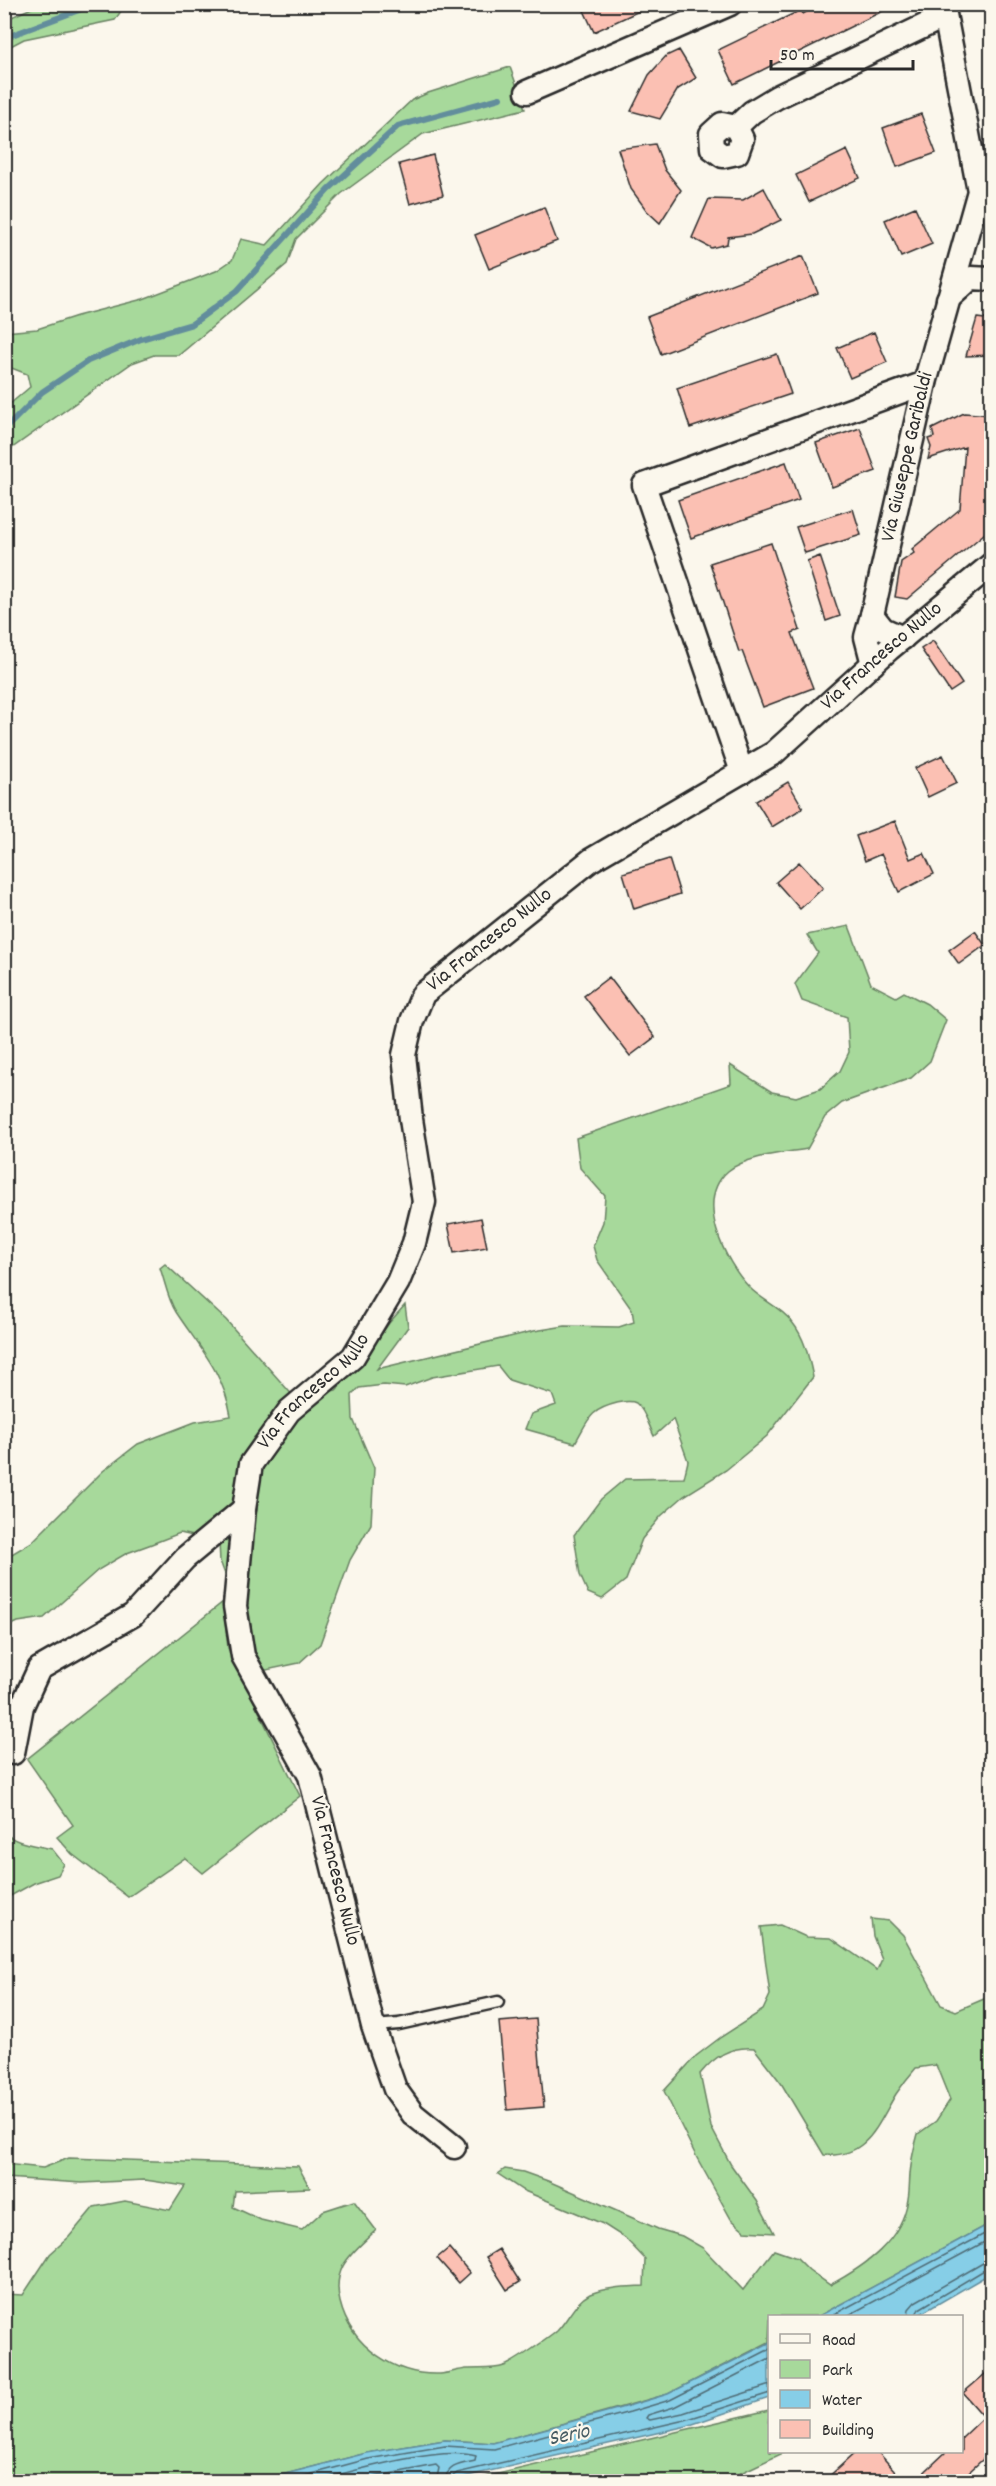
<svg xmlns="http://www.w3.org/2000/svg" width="996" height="2486" font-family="Dekko,sans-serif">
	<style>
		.green { fill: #a7d99b; stroke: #698263; stroke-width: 1.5 }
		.water { fill: #86cee7; stroke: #628d9c; stroke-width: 1.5 }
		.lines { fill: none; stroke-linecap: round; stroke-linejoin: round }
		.shore { stroke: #4f6c76; stroke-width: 1.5 }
		.stream { stroke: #628d9c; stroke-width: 6 }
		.building { fill: #fbc0b3; stroke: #2b2b2b; stroke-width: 1.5 }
		.service-casing { stroke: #2b2b2b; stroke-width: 15 }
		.minor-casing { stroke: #2b2b2b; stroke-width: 27 }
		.service { stroke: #fbf7ec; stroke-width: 10 }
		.minor { stroke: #fbf7ec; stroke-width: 22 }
		.labels { text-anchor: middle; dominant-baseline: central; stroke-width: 4.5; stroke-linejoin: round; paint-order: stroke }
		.street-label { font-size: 21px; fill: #2b2b2b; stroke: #fbf7ec }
		.water-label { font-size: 22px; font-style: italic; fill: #465c63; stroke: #fbf7ec }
	</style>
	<rect width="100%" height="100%" fill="#fbf7ec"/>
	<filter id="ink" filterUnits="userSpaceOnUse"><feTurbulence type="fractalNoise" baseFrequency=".0167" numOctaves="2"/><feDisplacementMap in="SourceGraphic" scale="12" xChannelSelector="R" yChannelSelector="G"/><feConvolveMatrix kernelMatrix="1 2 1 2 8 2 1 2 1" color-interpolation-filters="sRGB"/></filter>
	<g filter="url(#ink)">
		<path class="green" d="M 38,5 L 38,4 L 125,5 L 115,20 L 24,39 L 5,49 L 5,20 Z
			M 510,67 L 525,109 L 423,134 L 341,194 L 296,239 L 287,264 L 179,355 L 154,355 L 132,363 L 5,453 L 4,409 L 30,387 L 27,374 L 9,367 L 5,367 L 5,332 L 37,329 L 77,316 L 143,299 L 216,271 L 232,260 L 241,239 L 267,245 L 323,184 L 412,100 L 428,93 Z
			M 849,926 L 871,984 L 896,997 L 904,992 L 927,1004 L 946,1020 L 930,1061 L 911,1078 L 842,1103 L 825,1117 L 807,1149 C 784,1153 746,1156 728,1171 C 694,1200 725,1262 749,1287 C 761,1300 781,1307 792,1322 C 805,1338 809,1358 813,1377 L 767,1436 L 726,1470 L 684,1496 L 661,1516 L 642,1539 L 626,1580 L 602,1599 L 588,1593 L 580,1575 L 574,1535 L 601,1499 L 625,1479 L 684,1478 L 688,1461 L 673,1419 L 654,1436 C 649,1426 645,1410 636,1403 C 630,1400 623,1402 617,1403 C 589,1410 589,1419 575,1443 L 525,1429 L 531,1414 L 556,1405 L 552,1394 L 509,1380 L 498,1366 L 432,1377 L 405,1387 L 384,1385 L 359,1388 L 352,1395 L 353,1419 L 374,1468 L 371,1524 L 350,1560 L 320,1644 L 299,1663 L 262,1671 L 220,1561 L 219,1542 L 180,1533 L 149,1545 L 127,1553 L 98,1570 L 44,1618 L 18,1622 L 5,1628 L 5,1558 L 32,1542 L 103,1471 L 138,1444 L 195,1422 L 231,1416 C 224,1373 199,1347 176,1312 C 168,1300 165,1282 160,1268 L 165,1264 L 226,1320 L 295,1398 L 336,1390 L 362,1362 L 389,1323 L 405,1305 L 408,1327 L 377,1369 L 534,1331 L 565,1326 L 619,1327 L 634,1322 L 632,1310 L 597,1260 L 593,1246 L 603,1222 L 605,1196 L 580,1168 L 576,1138 L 731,1084 L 730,1065 L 772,1092 L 796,1097 L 820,1089 L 840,1071 L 849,1052 L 847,1017 L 802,1001 L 795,984 L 818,953 L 807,935 Z
			M 223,1602 L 228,1648 L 300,1796 L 203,1873 L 185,1858 L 128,1897 L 72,1854 L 57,1837 L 73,1825 L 27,1759 Z
			M 4,1832 C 15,1844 36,1845 52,1849 L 64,1864 L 58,1875 L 34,1883 L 5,1899 Z
			M 871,1919 L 889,1921 L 903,1935 L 941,2005 L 956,2011 L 991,1996 L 991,2223 L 819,2316 L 770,2316 L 769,2342 L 668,2394 L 493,2443 L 445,2440 L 367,2453 L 258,2481 L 5,2481 L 5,2294 L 23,2295 L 50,2254 L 69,2237 L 94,2207 L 125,2201 L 170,2210 L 185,2186 L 145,2180 L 82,2183 L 5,2178 L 5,2164 L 43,2168 L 69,2158 L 298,2166 L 310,2188 L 235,2191 L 233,2207 L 261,2220 L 302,2230 L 323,2211 L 354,2201 L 376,2230 C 353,2253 331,2266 340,2302 C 351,2347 396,2376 440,2374 C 449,2373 458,2370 467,2369 C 478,2368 493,2370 504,2366 C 513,2363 549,2338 557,2331 C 569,2319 574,2302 590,2294 C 607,2287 626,2287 644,2286 L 645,2259 L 625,2238 L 603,2224 L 522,2190 L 498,2174 L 505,2169 L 523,2172 L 548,2181 L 658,2229 L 682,2236 L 703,2248 L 743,2290 L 774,2250 L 797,2258 L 809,2270 L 830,2285 C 865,2266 902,2241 908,2199 C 910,2188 909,2177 911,2166 C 912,2155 915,2145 918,2134 L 936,2121 L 950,2100 L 936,2065 L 916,2068 C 909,2076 902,2085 896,2094 C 877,2125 868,2158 824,2155 L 781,2083 L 754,2048 C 730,2046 714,2057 700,2074 L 711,2127 L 731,2165 L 757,2201 L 774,2233 L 745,2231 L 731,2219 L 697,2158 L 664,2091 L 696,2056 L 721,2037 L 763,2010 L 770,1995 L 761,1927 L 780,1925 L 806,1937 L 831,1938 L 877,1970 L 882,1959 L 873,1936 Z
			M 769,2410 L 770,2452 L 785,2452 L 724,2481 L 468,2481 Z"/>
		<path class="water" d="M 991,2223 L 991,2273 L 917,2316 L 819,2316 Z
			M 769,2343 L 769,2398 L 687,2426 L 446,2481 L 258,2481 L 367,2453 L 445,2440 L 493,2443 L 628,2406 L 668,2394 Z"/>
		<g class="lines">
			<path class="shore" d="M 831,2316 L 992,2230
				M 847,2316 L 992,2238
				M 908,2316 L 909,2309 L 915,2302 L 983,2263 L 992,2261
				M 915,2316 L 919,2309 L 986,2269 L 992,2269
				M 770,2358 L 674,2407 L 648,2415 L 646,2418 L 650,2420 L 683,2413 L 770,2385
				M 282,2482 L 368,2459 L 445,2446 L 494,2449 L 630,2412 L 670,2400 L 770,2349
				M 311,2482 C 349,2472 440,2445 476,2456 L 475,2461 C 461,2464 446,2465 445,2482
				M 347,2482 L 436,2465 L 439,2468 L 436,2482
				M 452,2482 L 453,2476 L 457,2473 L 685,2420 L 770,2393"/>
			<path class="stream" d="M 4,38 L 95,4
				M 4,430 L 42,392 L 88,361 L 141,339 L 192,324 L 237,291 L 328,190 L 398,126 L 500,98"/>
		</g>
		<path class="building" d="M 581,4 L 654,4 L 594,32 Z
			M 820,4 L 897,4 L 734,84 L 718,50 L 801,10 L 803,14 Z
			M 679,50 L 696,78 L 678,89 L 660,119 L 631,111 L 649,75 L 666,56 Z
			M 921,114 L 936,153 L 897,167 L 883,128 Z
			M 655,144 L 665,170 L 681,190 L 660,223 L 647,211 L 631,189 L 618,149 Z
			M 847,150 L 860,178 L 809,202 L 796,175 Z
			M 433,155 L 443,195 L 410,204 L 399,164 Z
			M 764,188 L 781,220 L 752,234 L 728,237 L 727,244 L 711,248 L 692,238 L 709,199 L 743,200 Z
			M 544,207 L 557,241 L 489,269 L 475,235 Z
			M 915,207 L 932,244 L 901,257 L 885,220 Z
			M 803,256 L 818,293 L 661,354 L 647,317 Z
			M 977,318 L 992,320 L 992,355 L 966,356 Z
			M 874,332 L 887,362 L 850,378 L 837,348 Z
			M 777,354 L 791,394 L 690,428 L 677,388 Z
			M 964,413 L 992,415 L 991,528 L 907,599 L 895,597 L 901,562 L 914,553 L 912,549 L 960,509 L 965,447 L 928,459 L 931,447 L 928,439 L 934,437 L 932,429 Z
			M 860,428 L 876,471 L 832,487 L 816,443 Z
			M 786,462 L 799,500 L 691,538 L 678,500 Z
			M 853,509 L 861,535 L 805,553 L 796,527 Z
			M 771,543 L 800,630 L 792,633 L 813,688 L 763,707 L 742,651 L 739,652 L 710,563 Z
			M 820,556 L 840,616 L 826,621 L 807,561 Z
			M 933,641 L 962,684 L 950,692 L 921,649 Z
			M 943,755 L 957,783 L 928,797 L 915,768 Z
			M 788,782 L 803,808 L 772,827 L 756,801 Z
			M 895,821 L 910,859 L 924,853 L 934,874 L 899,892 L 881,854 L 865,861 L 856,836 Z
			M 669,859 L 680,894 L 634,909 L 623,873 Z
			M 799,862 L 823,888 L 800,909 L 776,882 Z
			M 975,931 L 985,945 L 959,964 L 949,950 Z
			M 609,977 L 655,1037 L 630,1056 L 584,996 Z
			M 481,1218 L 487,1247 L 454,1253 L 448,1224 Z
			M 536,2019 L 544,2107 L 507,2110 L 499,2022 Z
			M 449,2248 L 470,2273 L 459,2283 L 437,2258 Z
			M 499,2249 L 520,2282 L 507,2290 L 486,2257 Z
			M 992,2368 L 992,2451 L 959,2481 L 915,2481 L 947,2451 L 962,2451 L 962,2438 L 984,2417 L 963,2393 Z
			M 857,2451 L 877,2451 L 904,2481 L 824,2481 Z"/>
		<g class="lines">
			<g class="service-casing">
				<path id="service" d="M 373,2026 L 399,2024 L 498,2002"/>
			</g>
			<g class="minor-casing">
				<g id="minor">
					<path d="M 527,92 L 730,4"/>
					<path d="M 722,124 L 736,127 L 742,139 L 737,153 L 723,156 L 712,148 L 711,134 Z"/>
					<path d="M 736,127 L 752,112 L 777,97 L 945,16"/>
					<path d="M 948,299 L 971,278 L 992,279"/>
					<path id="s1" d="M 872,615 L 925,383 L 979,191 L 943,4"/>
					<path d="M 873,664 L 866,637 L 872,615 L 883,629 L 903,638"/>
					<path d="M 742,772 L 644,485 L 925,383"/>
					<path d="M 13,1753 L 22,1706 L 39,1669 L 133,1615 L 185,1558 L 244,1509"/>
					<path id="s2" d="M 454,2147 L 413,2114 L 395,2089 L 373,2026 L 310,1776 L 243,1656 L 235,1606 L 244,1509 L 251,1464 L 289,1411 L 353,1357 L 398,1282 L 414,1243 L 424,1202 L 411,1119 L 404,1055 L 412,1021 L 423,994 L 591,860 L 774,753 L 889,649 L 992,564"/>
				</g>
			</g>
			<use href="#service" class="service"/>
			<use href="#minor" class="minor"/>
		</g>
	</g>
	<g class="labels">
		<g class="street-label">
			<text stroke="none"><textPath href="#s1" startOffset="162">Via Giuseppe Garibaldi</textPath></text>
			<text stroke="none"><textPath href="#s2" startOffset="1844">Via Francesco Nullo</textPath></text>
			<text stroke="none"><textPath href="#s2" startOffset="1358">Via Francesco Nullo</textPath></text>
			<text stroke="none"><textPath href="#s2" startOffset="836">Via Francesco Nullo</textPath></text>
			<text transform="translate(334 1871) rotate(76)">Via Francesco Nullo</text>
		</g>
		<g class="water-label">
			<text transform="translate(569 2436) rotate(-12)">Serio</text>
		</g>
	</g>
	<rect width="996" height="2486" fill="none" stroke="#fbf7ec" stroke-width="24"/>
	<rect x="12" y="12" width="972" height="2462" fill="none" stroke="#2b2b2b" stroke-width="2" filter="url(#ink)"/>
	<rect x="768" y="2315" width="195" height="138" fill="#fbf7ec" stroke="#a8a59f" stroke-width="1.5"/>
	<rect x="780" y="2334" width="30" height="9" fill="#fbf7ec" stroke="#a8a59f" stroke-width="1.5"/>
	<text x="822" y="2345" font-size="18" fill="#2b2b2b">Road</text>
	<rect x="780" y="2360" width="30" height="18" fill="#a7d99b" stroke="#a8a59f" stroke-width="1.5"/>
	<text x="822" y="2375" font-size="18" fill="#2b2b2b">Park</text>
	<rect x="780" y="2390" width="30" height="18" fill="#86cee7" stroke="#a8a59f" stroke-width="1.5"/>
	<text x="822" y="2405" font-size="18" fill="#2b2b2b">Water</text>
	<rect x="780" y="2420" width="30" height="18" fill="#fbc0b3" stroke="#a8a59f" stroke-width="1.5"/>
	<text x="822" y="2435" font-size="18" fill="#2b2b2b">Building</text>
	<path d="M771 60v9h142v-9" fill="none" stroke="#2b2b2b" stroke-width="3"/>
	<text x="780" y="60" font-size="18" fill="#2b2b2b" stroke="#fbf7ec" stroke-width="4.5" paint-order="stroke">50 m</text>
</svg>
